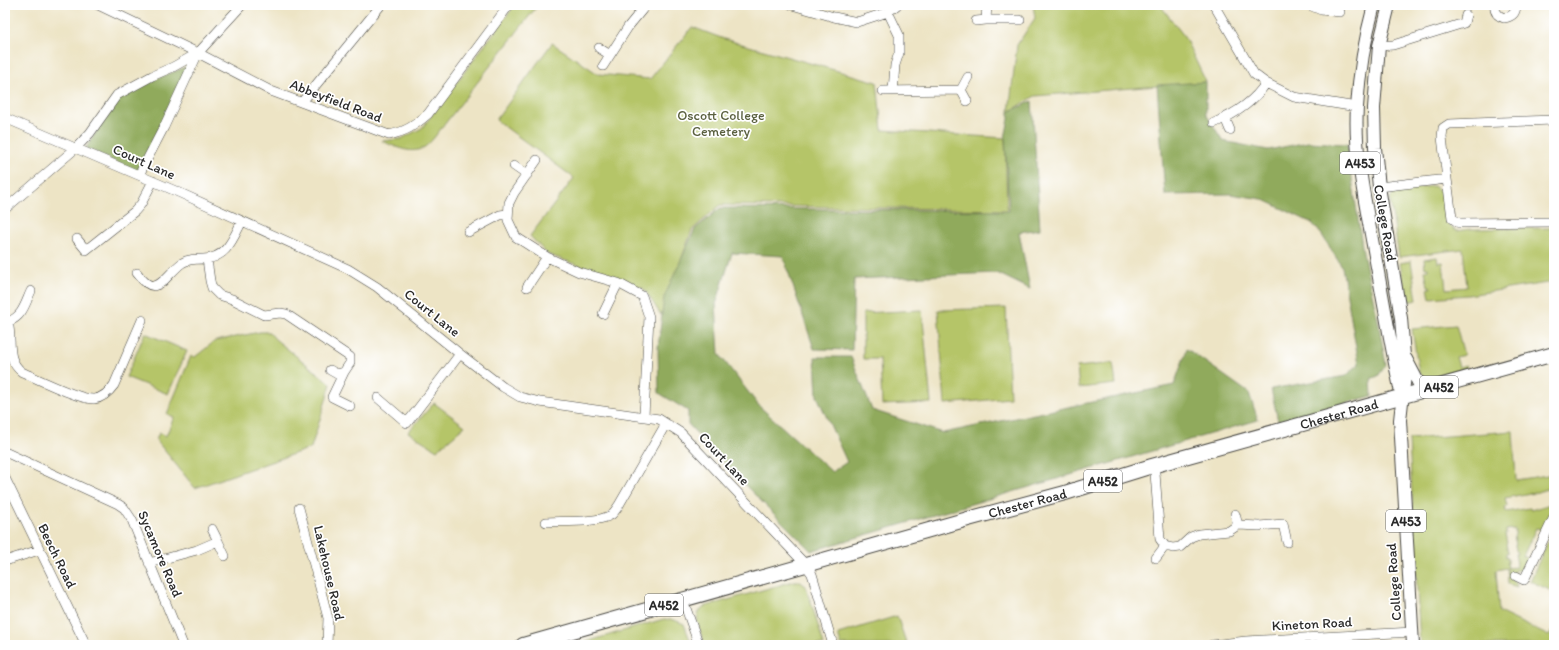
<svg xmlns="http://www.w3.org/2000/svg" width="1559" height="650" font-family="Itim,sans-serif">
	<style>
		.green { fill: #b5c567; stroke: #707849; fill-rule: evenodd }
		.forest { fill: #90aa5c; stroke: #5e6a44 }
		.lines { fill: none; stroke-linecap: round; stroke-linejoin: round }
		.minor-casing { stroke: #484742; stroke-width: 10 }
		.major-casing { stroke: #484742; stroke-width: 14 }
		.highway-casing { stroke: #484742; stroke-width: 16 }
		.minor { stroke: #fff; stroke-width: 9 }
		.major { stroke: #fff; stroke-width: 12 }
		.highway { stroke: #fff; stroke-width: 14 }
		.labels { text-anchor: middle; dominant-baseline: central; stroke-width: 3.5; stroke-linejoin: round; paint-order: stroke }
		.shield { fill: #fff; stroke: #6b6b6b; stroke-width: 1 }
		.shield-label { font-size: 13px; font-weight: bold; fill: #2b2b2b }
		.street-label { font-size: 14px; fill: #2b2b2b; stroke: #fff }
		.park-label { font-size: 14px; fill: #5b6140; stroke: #fff }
	</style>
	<rect width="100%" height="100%" fill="#fff"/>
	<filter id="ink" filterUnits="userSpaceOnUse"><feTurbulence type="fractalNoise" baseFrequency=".025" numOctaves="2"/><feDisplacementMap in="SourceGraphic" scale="8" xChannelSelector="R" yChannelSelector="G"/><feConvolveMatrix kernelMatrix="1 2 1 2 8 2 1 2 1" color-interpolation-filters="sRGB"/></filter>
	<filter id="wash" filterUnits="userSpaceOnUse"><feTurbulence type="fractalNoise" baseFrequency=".012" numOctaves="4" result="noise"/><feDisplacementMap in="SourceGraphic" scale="16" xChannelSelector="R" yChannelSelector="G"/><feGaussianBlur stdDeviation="0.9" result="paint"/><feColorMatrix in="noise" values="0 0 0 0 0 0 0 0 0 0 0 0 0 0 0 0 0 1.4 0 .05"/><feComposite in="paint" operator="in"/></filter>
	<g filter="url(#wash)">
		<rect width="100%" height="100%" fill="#ede4c5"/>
		<path class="green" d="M 515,5 L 538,5 L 433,139 C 430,142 427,146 423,148 C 410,155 394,146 382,141 L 401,139 L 422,128 Z
			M 1033,5 L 1160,5 L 1184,36 L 1206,82 L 1035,96 L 1009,112 L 1017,45 L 1035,18 Z
			M 692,27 L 724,39 L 877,82 L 882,130 L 1005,138 L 1007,210 L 720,205 L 692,230 L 661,315 L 644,289 L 547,254 L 530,236 L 574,178 L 496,120 L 552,43 L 598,74 L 650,79 Z
			M 1434,186 L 1443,193 L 1448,224 L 1453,229 L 1457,231 L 1471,229 L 1554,228 L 1554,282 L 1468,295 L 1430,298 L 1428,288 L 1431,288 L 1430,286 L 1428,286 L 1425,271 L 1428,270 L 1428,268 L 1425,268 L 1424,259 L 1437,257 L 1438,263 L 1443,262 L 1446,289 L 1467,287 L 1463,249 L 1399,257 L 1390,199 L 1396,190 Z
			M 1411,261 L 1417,300 L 1407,302 L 1400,263 Z
			M 1006,308 L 1010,398 L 945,404 L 938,310 Z
			M 922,310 L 931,403 L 882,405 L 880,359 L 863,359 L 863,313 Z
			M 1456,325 L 1464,355 L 1456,357 L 1459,367 L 1466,365 L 1467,368 L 1431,379 L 1425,378 L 1419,373 L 1412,329 Z
			M 260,332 L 269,332 L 275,339 L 331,384 L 311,448 L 195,488 L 156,440 L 159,433 L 166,436 L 174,417 L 167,414 L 191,356 L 195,357 L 215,341 Z
			M 145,333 L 187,351 L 168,394 L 126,377 Z
			M 1113,363 L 1116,384 L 1079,388 L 1077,367 Z
			M 434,403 L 465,426 L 437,450 L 408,432 Z
			M 1513,431 L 1516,480 L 1554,474 L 1554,487 L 1531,494 L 1530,493 L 1505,498 L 1507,506 L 1505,507 L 1506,512 L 1530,508 L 1531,510 L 1554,503 L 1554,511 L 1543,530 L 1536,528 L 1523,556 L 1529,559 L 1524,569 L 1521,571 L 1515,570 L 1511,578 L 1516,583 L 1517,587 L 1508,584 L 1507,568 L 1496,570 L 1499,612 L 1549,636 L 1554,628 L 1554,645 L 1420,645 L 1409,439 ZM 1515,529 L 1515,535 L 1514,536 L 1516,545 L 1515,545 L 1517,554 L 1515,554 L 1517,564 L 1516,564 L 1516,567 L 1508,568 L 1507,562 L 1508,562 L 1508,558 L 1506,558 L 1506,553 L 1508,552 L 1506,544 L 1507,543 L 1505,534 L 1506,534 L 1506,530 Z
			M 1548,541 L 1554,544 L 1554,592 L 1530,581 Z
			M 794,581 L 799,581 L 806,586 L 824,645 L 705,645 C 701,632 691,618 703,607 Z
			M 897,616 L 907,645 L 841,645 L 838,634 Z
			M 664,619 L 674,620 L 684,624 L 692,645 L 575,645 Z"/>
		<path class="forest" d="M 188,66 L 138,173 L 86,148 L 104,119 L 119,99 L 153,80 Z
			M 1206,82 L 1206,114 L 1223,141 L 1268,150 L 1308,142 L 1347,144 L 1363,253 L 1378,320 L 1386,365 L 1378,376 L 1371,379 L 1372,396 L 1278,421 L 1271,389 L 1346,376 L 1359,364 L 1342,267 L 1322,235 L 1312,223 L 1262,199 L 1230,194 L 1165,195 L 1157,85 Z
			M 1032,101 L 1040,229 L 1019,232 L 1030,289 L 997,273 L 854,279 L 852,350 L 814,349 L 783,256 L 732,253 L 716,304 L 719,354 L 759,406 L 832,472 L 847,462 L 817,396 L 815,357 L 851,357 L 872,410 L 943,433 L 1174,385 L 1187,349 L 1249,393 L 1258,420 L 811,551 L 747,487 L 688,424 L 688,411 L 659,393 L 658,348 L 664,297 L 695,229 L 720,208 L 1009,211 L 1005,138 L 1009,119 L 1009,112 Z"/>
	</g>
	<g filter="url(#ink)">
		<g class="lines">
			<g class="minor-casing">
				<path id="minor" d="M 98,5 L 198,53 L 271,91 L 389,135 C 407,131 414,126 428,114 L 509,5
					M 792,5 L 834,17 L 857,22 L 888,12 L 897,5
					M 1214,5 L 1254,74 L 1266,83 L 1294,97 L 1357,107
					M 1309,5 L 1321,10 L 1340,12
					M 1495,5 C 1494,12 1498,16 1504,18 C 1512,17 1516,13 1516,5
					M 888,12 L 899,35 L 899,53 L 895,65 L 893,91
					M 986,20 L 1020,20
					M 976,21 L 986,20 L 987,5
					M 1379,46 L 1393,45 L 1464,23 L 1466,15
					M 599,48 L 610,55
					M 603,66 L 628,27 L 646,5
					M 961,90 L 968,77
					M 883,91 L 961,90 L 967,101
					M 302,102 L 381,5
					M 5,118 L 178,192 L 348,269 L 377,287 L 460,354 L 503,387 L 520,397 L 540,402 L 659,419 L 681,433 L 805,564 L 812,574 L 833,645
					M 1225,118 L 1230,130
					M 1214,123 C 1235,114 1254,102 1266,83
					M 537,160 L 514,193 L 509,203 L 508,220 L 516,237 L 547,257 L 579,272 L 618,283 L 642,296 L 649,317 L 644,416
					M 514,166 L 527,175
					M 139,175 L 164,127 L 198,53 L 242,5
					M 1447,179 L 1452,218 L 1459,223 L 1554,222
					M 1379,187 L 1447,179 L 1442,137 L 1443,128 L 1449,124 L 1554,120
					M 5,209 L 76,148 L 90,133 L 117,95 L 152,76 L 173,67 L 198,53
					M 468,232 L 500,215 L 507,214
					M 77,239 L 86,250 L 135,211 L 141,204 L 153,181
					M 207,259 L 210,281 L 212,288 L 219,295 L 232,299 L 264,315 L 280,313 L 286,314 L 350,357 L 350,363 L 344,372 L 337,374 L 330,370
					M 137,273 C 157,301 164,276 182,263 C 188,259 196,259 203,259 C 226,259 233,239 242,221
					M 527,287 L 547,257
					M 603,314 L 618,283
					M 5,319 L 8,322 C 13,341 5,359 22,372 C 38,379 80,400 94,399 C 103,398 109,392 114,385 L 142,320
					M 8,322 C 23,316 25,304 31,291
					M 344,372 L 332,397 L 350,406
					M 378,398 L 407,423 L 460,354
					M 5,452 L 118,504 L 124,508 L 132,520 L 183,645
					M 1152,466 L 1155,473 L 1160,539 L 1165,546 L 1173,548 L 1180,547 L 1191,537 L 1199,534 L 1229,531 L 1238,525 L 1259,526 L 1283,524 L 1287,542
					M 5,478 L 86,645
					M 299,508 L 328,618 L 327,645
					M 1235,514 L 1238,525
					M 546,522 C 563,521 598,523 611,515 C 614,513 617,508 619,505 L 664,427 L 669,425
					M 218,541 L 225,556
					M 1156,558 L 1165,546
					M 5,561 L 39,550
					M 149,563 L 197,550 L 218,541 L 212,529
					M 1516,576 L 1524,580 L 1554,517
					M 683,600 L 699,645
					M 1212,645 L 1246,641 L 1413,632"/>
			</g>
			<g class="major-casing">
				<path id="major" d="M 1374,5 C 1365,38 1359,73 1357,107 C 1354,153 1365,200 1373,245 C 1382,293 1390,341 1400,388
					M 1389,5 L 1379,46 L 1374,108 L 1375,148 L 1379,187 L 1401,318 L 1404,356 L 1405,375 L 1400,420 L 1413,645
					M 1406,359 L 1419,384 L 1429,390"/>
			</g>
			<g class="highway-casing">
				<g id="highway">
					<path id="s1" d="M 523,645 L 968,519 L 1065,493 L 1152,466 L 1554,354"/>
				</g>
			</g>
			<use href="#minor" class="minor"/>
			<use href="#major" class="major"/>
			<use href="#highway" class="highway"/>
		</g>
	</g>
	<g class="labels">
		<g class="shield">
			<rect x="1340" y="152" width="40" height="22" rx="3"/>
			<rect x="1420" y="376" width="38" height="22" rx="3"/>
			<rect x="1084" y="470" width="38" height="22" rx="3"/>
			<rect x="1386" y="510" width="40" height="22" rx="3"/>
			<rect x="645" y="594" width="38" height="22" rx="3"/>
		</g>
		<g class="shield-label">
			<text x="1360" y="163">A453</text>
			<text x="1439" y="387">A452</text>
			<text x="1103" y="481">A452</text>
			<text x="1406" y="521">A453</text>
			<text x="664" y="605">A452</text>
		</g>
		<g class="street-label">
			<text transform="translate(336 101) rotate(21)">Abbeyfield Road</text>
			<text transform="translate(144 162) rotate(24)">Court Lane</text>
			<text transform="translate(1385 223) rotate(80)">College Road</text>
			<text transform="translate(432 313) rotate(39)">Court Lane</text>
			<text stroke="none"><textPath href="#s1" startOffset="848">Chester Road</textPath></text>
			<text transform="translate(724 459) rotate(47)">Court Lane</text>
			<text stroke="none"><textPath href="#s1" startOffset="524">Chester Road</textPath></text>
			<text transform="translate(160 554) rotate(67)">Sycamore Road</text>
			<text transform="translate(57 556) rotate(64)">Beech Road</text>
			<text transform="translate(329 573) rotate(77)">Lakehouse Road</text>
			<text transform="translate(1394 582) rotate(-94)">College Road</text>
			<text transform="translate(1312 624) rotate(-3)">Kineton Road</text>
		</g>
		<g class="park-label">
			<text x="721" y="115">Oscott College<tspan x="721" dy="16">Cemetery</tspan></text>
		</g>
	</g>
	<rect width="1559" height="650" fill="none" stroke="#fff" stroke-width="20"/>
</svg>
